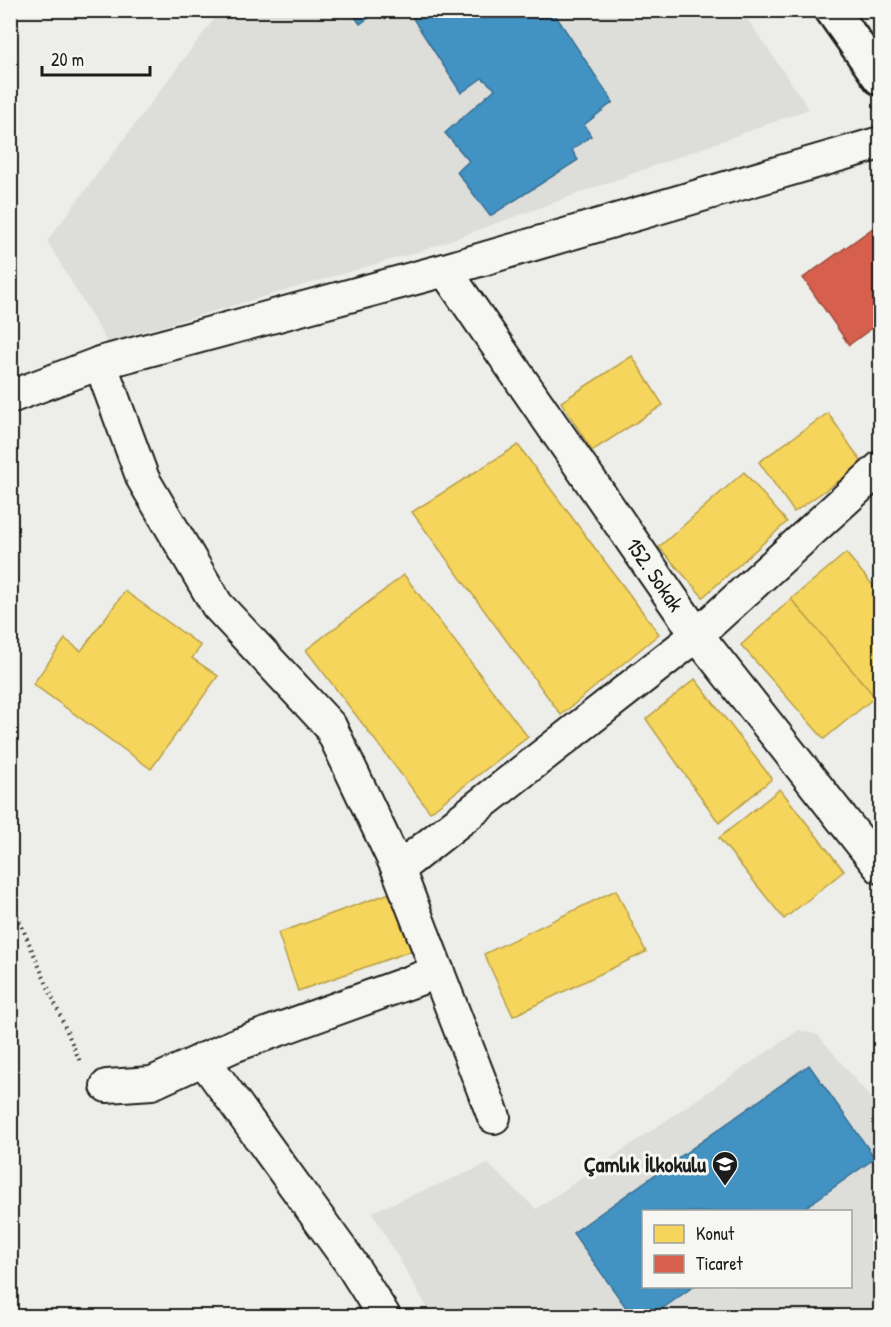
<svg xmlns="http://www.w3.org/2000/svg" width="891" height="1327" font-family="'Patrick Hand',sans-serif">
	<style>
		.built { fill: #ddddda; fill-rule: evenodd }
		.homes { fill: #f6d55c; stroke: #b59e49; stroke-width: 1.5 }
		.shops { fill: #d6604d; stroke: #9e4c3e; stroke-width: 1.5 }
		.schools { fill: #4393c3; stroke: #376f91; stroke-width: 1.5 }
		.lines { fill: none; stroke-linecap: round; stroke-linejoin: round }
		.street-casing { stroke: #1c1c1c; stroke-width: 36 }
		.primary-casing { stroke: #1c1c1c; stroke-width: 38 }
		.path { stroke: #1c1c1c; stroke-width: 4; stroke-dasharray: 1.5 4.5; stroke-linecap: butt }
		.street { stroke: #f6f6f2; stroke-width: 32 }
		.primary { stroke: #f6f6f2; stroke-width: 33 }
		.labels { text-anchor: middle; dominant-baseline: central; stroke-width: 6; stroke-linejoin: round; paint-order: stroke }
		.street-label { font-size: 22px; fill: #1c1c1c; stroke: #f6f6f2 }
		.poi-label { font-size: 22px; font-weight: bold; fill: #1c1c1c; stroke: #f6f6f2; text-anchor: end }
	</style>
	<rect width="100%" height="100%" fill="#edede9"/>
	<filter id="ink" filterUnits="userSpaceOnUse"><feTurbulence type="fractalNoise" baseFrequency=".0167" numOctaves="2"/><feDisplacementMap in="SourceGraphic" scale="12" xChannelSelector="R" yChannelSelector="G"/><feConvolveMatrix kernelMatrix="1 2 1 2 8 2 1 2 1" color-interpolation-filters="sRGB"/></filter>
	<g filter="url(#ink)">
		<path class="built" d="M 220,11 L 742,11 L 809,109 L 421,251 L 107,342 L 47,241 Z
			M 799,1030 L 818,1035 L 880,1109 L 880,1316 L 432,1316 L 372,1212 L 488,1164 L 536,1209 ZM 644,1212 L 850,1212 L 850,1286 L 644,1286 Z"/>
		<path class="homes" d="M 632,356 L 663,405 L 592,451 L 561,402 Z
			M 828,413 L 863,464 L 794,512 L 759,462 Z
			M 518,445 L 659,634 L 561,715 L 412,512 Z
			M 744,472 L 787,522 L 703,597 L 659,547 Z
			M 846,553 L 880,594 L 880,692 L 875,697 L 791,599 Z
			M 404,575 L 528,737 L 430,812 L 306,650 Z
			M 125,591 L 201,646 L 192,658 L 218,676 L 151,769 L 33,684 L 65,639 L 81,651 Z
			M 791,599 L 875,697 L 824,739 L 741,645 Z
			M 695,679 L 772,779 L 719,823 L 646,719 Z
			M 780,789 L 844,871 L 784,919 L 719,838 Z
			M 616,890 L 646,952 L 513,1016 L 484,954 Z
			M 390,893 L 411,951 L 298,991 L 278,933 Z"/>
		<path class="shops" d="M 880,223 L 880,322 L 849,345 L 803,278 Z"/>
		<path class="schools" d="M 350,10 L 380,10 L 360,24 Z
			M 423,10 L 552,10 L 613,102 L 584,125 L 591,136 L 572,150 L 578,160 L 490,216 L 457,172 L 469,161 L 445,133 L 495,89 L 482,78 L 461,93 L 412,17 Z
			M 809,1065 L 875,1158 L 799,1212 L 644,1212 L 644,1286 L 694,1286 L 652,1316 L 632,1316 L 573,1233 Z"/>
		<g class="lines">
			<g class="street-casing">
				<g id="street">
					<path id="s1" d="M 445,270 L 697,635 L 880,867"/>
					<path d="M 100,363 L 143,479 L 217,605 L 330,726 L 398,869 L 494,1117"/>
					<path d="M 10,397 L 100,363 L 445,270 L 880,143"/>
					<path d="M 398,869 L 697,635 L 880,468"/>
					<path d="M 203,1059 L 350,1262 L 384,1316"/>
					<path d="M 107,1086 L 152,1083 L 233,1046 L 438,972"/>
				</g>
			</g>
			<g class="primary-casing">
				<path id="primary" d="M 832,10 L 880,78"/>
			</g>
			<path class="path" d="M 10,899 L 81,1064"/>
			<use href="#street" class="street"/>
			<use href="#primary" class="primary"/>
		</g>
	</g>
	<defs>
		<g id="school-pin" transform="scale(1.35)"><path d="M0 17L-7.5 6A9.5 9.5 0 1 1 7.5 6Z" fill="#1c1c1c" stroke="#f6f6f2"/><path d="M0-5L7-2L0 1L-7-2ZM-4 1L0 2.5L4 1V4Q0 6-4 4Z" fill="#fff"/></g>
	</defs>
	<g fill-rule="evenodd">
		<use href="#school-pin" x="725" y="1164"/>
	</g>
	<g class="labels">
		<g class="street-label">
			<text stroke="none"><textPath href="#s1" startOffset="370">152. Sokak</textPath></text>
		</g>
		<g class="poi-label">
			<text x="706" y="1164">Çamlık İlkokulu</text>
		</g>
	</g>
	<rect width="891" height="1327" fill="none" stroke="#f6f6f2" stroke-width="36"/>
	<rect x="18" y="18" width="855" height="1291" fill="none" stroke="#1c1c1c" stroke-width="2" filter="url(#ink)"/>
	<rect x="642" y="1210" width="210" height="78" fill="#f6f6f2" stroke="#9f9f9c" stroke-width="1.5"/>
	<rect x="654" y="1225" width="30" height="18" fill="#f6d55c" stroke="#9f9f9c" stroke-width="1.5"/>
	<text x="696" y="1240" font-size="18" fill="#1c1c1c">Konut</text>
	<rect x="654" y="1255" width="30" height="18" fill="#d6604d" stroke="#9f9f9c" stroke-width="1.5"/>
	<text x="696" y="1270" font-size="18" fill="#1c1c1c">Ticaret</text>
	<path d="M42 66v9h108v-9" fill="none" stroke="#1c1c1c" stroke-width="3"/>
	<text x="51" y="66" font-size="18" fill="#1c1c1c" stroke="#f6f6f2" stroke-width="4.5" paint-order="stroke">20 m</text>
</svg>
